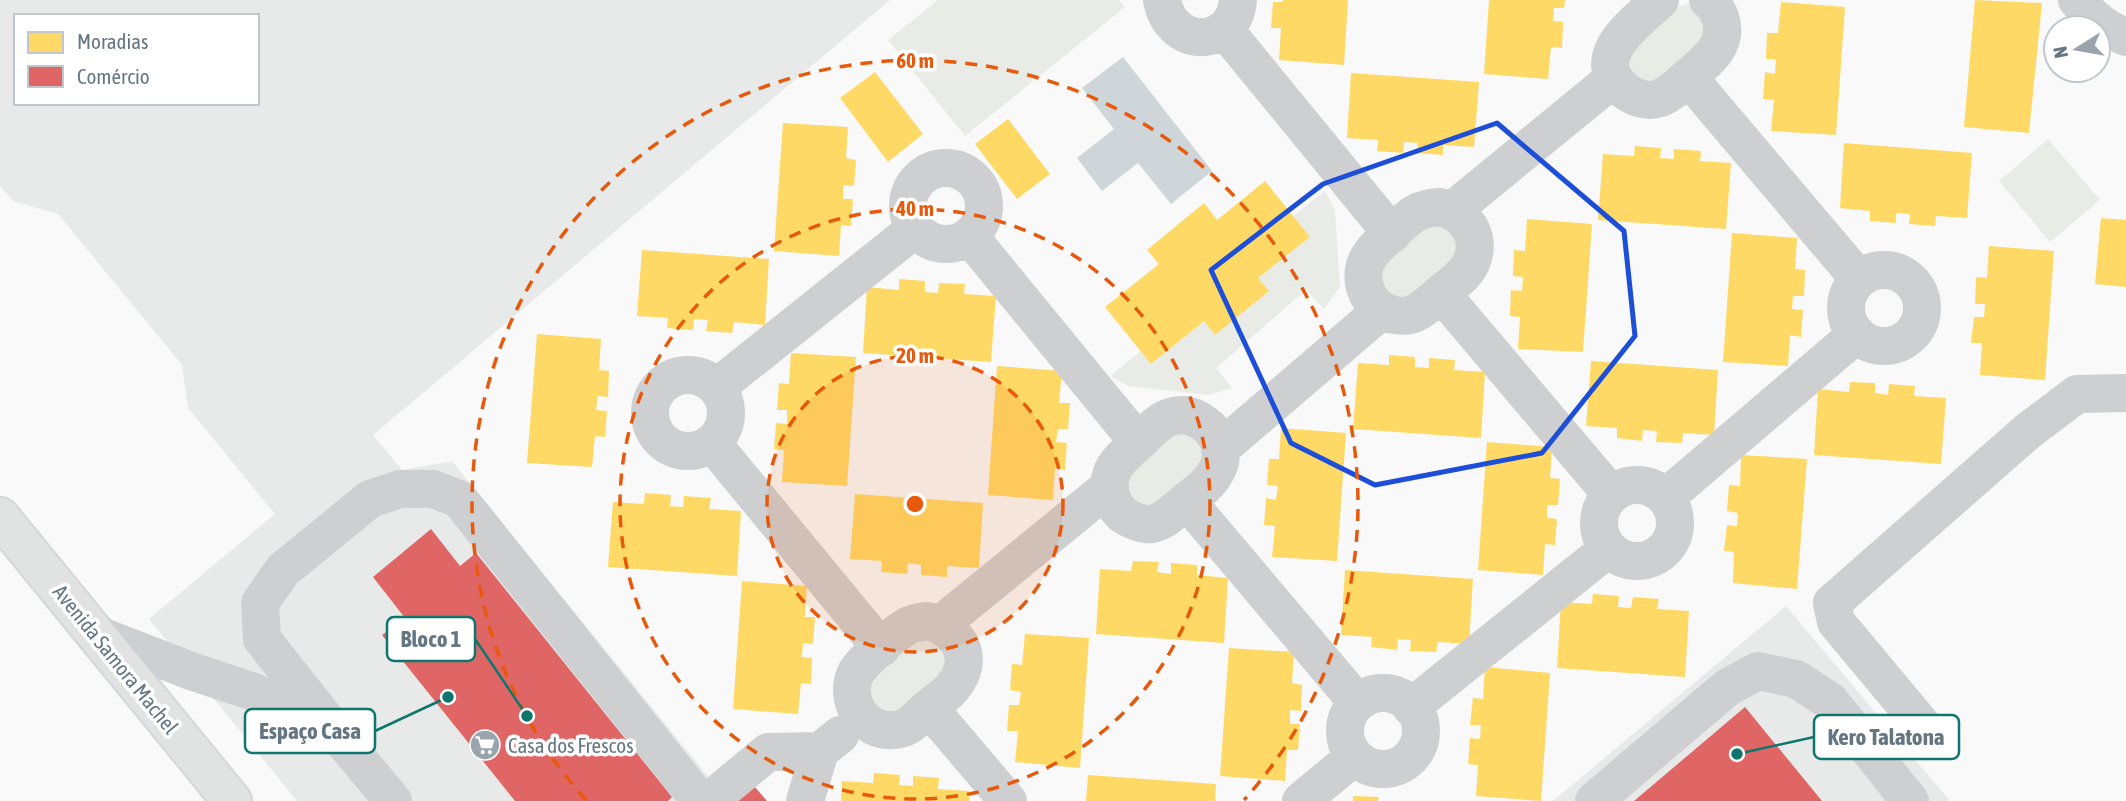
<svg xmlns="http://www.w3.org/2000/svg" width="2126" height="801" font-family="'Asap Condensed',sans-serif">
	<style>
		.built { fill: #e8e9e9; fill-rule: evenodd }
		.green { fill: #e8ebe6 }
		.water { fill: #ced6d9 }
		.homes { fill: #ffd966 }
		.shops { fill: #e06666 }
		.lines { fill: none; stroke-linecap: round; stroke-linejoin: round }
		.major-casing { stroke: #d5d6d7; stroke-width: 42 }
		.minor { stroke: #cecfd0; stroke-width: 38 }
		.major { stroke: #e1e2e2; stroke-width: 38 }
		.marked { fill: none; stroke: #1d4ed8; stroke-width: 5; stroke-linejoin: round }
		.ring { fill: none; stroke: #e8590c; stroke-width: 3.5; stroke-dasharray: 12 9 }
		.labels { text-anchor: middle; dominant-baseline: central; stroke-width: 7; stroke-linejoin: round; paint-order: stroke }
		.street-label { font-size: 21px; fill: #657683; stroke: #fff }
		.poi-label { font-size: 21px; fill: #657683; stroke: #fff; text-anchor: start }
		.centre { fill: #e8590c; stroke: #fff; stroke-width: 3.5 }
		.ring-label { font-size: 21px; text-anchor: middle; font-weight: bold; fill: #e8590c; stroke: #fff; stroke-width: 7; stroke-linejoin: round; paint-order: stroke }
		.leader { fill: none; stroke: #0f766e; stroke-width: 2.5 }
		.callout-dot { fill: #0f766e; stroke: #fff; stroke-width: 2.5 }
		.callout { fill: #fff; stroke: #0f766e; stroke-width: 2.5 }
		.callout-label { font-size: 23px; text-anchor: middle; font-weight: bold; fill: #657683 }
	</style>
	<rect width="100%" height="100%" fill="#f9f9f9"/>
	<path class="built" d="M 0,0 L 890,0 L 373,435 L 402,470 L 452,461 L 728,801 L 297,801 L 149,619 L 275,514 L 188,408 L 182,365 L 58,214 L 13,201 L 0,186 ZM 16,16 L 257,16 L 257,103 L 16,103 Z
		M 1786,606 L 1950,801 L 1553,801 Z"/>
	<path class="green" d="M 938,0 L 1119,0 L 1125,7 L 965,136 L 888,40 Z
		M 1688,4 L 1695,6 L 1708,38 L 1657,84 L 1634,83 L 1625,56 L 1674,8 Z
		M 2048,139 L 2100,200 L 2050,242 L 1999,181 Z
		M 1325,191 L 1335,210 L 1340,287 L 1324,309 L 1306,290 L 1216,368 L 1232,388 L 1208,395 L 1129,386 L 1110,376 L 1141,351 L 1151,364 L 1204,321 L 1215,335 L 1268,291 L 1258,278 L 1310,237 L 1293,216 Z
		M 1425,224 L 1453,226 L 1460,254 L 1409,300 L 1393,302 L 1377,272 Z
		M 1170,433 L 1198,434 L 1204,462 L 1153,509 L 1138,510 L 1121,480 Z
		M 914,638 L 942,639 L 948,668 L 897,714 L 882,715 L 865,685 Z"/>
	<path class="water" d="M 1123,57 L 1212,171 L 1171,204 L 1138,163 L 1102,191 L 1077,158 L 1114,129 L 1082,88 Z"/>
	<path class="homes" d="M 1283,0 L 1348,0 L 1344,65 L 1279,60 L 1281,28 L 1271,28 L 1273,2 L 1283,2 Z
		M 1489,0 L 1565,0 L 1564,8 L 1554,8 L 1553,21 L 1563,22 L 1562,48 L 1551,47 L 1548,79 L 1484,74 Z
		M 1975,0 L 2042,3 L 2029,133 L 1964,127 Z
		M 1781,2 L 1845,7 L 1836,135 L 1771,131 L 1774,100 L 1763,99 L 1765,72 L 1775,74 L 1776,59 L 1766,59 L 1767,33 L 1778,33 Z
		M 875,72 L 923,134 L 888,162 L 840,98 Z
		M 1351,73 L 1479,82 L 1474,147 L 1443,145 L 1443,155 L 1417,153 L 1418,143 L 1404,142 L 1403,153 L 1377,151 L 1378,140 L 1347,138 Z
		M 1008,119 L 1050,174 L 1017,199 L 975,144 Z
		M 783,123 L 848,127 L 846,158 L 856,160 L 854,186 L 843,185 L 843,199 L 853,199 L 851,226 L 841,225 L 839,256 L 774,251 Z
		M 1844,143 L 1972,153 L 1967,218 L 1936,216 L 1935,226 L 1909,224 L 1910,214 L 1896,213 L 1896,223 L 1870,221 L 1870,211 L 1840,208 Z
		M 1635,146 L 1661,148 L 1660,158 L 1674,159 L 1674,149 L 1701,151 L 1700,161 L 1731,163 L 1726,229 L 1598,220 L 1603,154 L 1634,156 Z
		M 1265,181 L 1310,237 L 1258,278 L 1269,291 L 1215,335 L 1204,321 L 1151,364 L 1105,307 L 1159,264 L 1147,250 L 1204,203 L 1217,220 Z
		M 2101,218 L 2126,220 L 2126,287 L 2095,284 Z
		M 1527,219 L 1592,224 L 1583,352 L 1518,349 L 1520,317 L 1510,316 L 1511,290 L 1522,291 L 1523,277 L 1513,276 L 1514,250 L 1525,251 Z
		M 1732,233 L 1797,238 L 1795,269 L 1805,270 L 1804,296 L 1793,296 L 1792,309 L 1803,310 L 1801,337 L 1790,335 L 1788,366 L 1723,362 Z
		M 1989,246 L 2054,251 L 2045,380 L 1980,375 L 1982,343 L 1971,343 L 1974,317 L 1984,317 L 1985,304 L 1975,304 L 1976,277 L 1987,278 Z
		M 642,250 L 769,259 L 765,325 L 734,322 L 732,333 L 706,331 L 708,320 L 694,319 L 693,330 L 667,328 L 668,318 L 637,316 Z
		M 899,279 L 925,281 L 925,292 L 938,293 L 939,283 L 965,284 L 964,294 L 996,296 L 991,362 L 863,353 L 867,287 L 899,290 Z
		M 537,334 L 601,339 L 599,370 L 609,371 L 608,397 L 598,396 L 596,410 L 607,411 L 605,437 L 595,436 L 592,467 L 527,463 Z
		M 791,353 L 856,357 L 847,486 L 782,482 L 784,450 L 774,449 L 776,423 L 787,424 L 787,410 L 777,410 L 779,383 L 789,384 Z
		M 1389,355 L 1415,357 L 1415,367 L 1429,368 L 1429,358 L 1455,360 L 1454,370 L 1485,372 L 1481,438 L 1353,429 L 1358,363 L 1389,365 Z
		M 1591,361 L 1718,370 L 1714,435 L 1683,433 L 1682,443 L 1656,442 L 1657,431 L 1643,430 L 1642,441 L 1617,438 L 1617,428 L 1586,426 Z
		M 997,366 L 1062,371 L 1059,403 L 1070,403 L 1068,429 L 1058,429 L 1056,442 L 1067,443 L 1065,470 L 1055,468 L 1053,500 L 988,495 Z
		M 1850,382 L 1875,383 L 1875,393 L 1888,395 L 1889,384 L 1915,386 L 1914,396 L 1946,398 L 1941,464 L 1814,455 L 1818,389 L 1849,392 Z
		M 1281,428 L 1346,433 L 1337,561 L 1272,557 L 1275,526 L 1264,525 L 1266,498 L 1276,500 L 1278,486 L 1267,485 L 1269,459 L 1279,459 Z
		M 1487,442 L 1552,447 L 1550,478 L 1560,479 L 1558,505 L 1547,505 L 1547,518 L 1557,519 L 1555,545 L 1545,544 L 1543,575 L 1478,570 Z
		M 1741,455 L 1807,459 L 1797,589 L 1733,583 L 1734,552 L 1724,551 L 1727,525 L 1737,526 L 1738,513 L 1727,511 L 1729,485 L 1740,486 Z
		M 645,493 L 671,495 L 670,506 L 683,507 L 684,496 L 711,498 L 709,509 L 741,511 L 737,576 L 608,567 L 613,502 L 644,504 Z
		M 855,494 L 983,503 L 979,568 L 947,566 L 947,577 L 921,575 L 921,565 L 908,563 L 907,574 L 881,572 L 882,561 L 850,559 Z
		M 1133,561 L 1159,562 L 1157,572 L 1171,574 L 1171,563 L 1197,565 L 1197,575 L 1228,578 L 1224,643 L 1096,634 L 1100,569 L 1131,571 Z
		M 1345,570 L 1473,579 L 1469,644 L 1438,642 L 1436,652 L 1410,651 L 1411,640 L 1398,639 L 1397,650 L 1371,647 L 1372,637 L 1341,635 Z
		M 742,581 L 807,586 L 805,617 L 815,617 L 813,644 L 803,643 L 802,657 L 812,658 L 811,684 L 801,683 L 798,714 L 733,709 Z
		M 1593,594 L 1619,596 L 1618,607 L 1631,608 L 1633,597 L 1659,599 L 1657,609 L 1689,611 L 1685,677 L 1557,668 L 1561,602 L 1592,604 Z
		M 1025,634 L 1089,638 L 1080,768 L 1015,762 L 1018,731 L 1007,731 L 1009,705 L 1019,705 L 1021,692 L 1010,690 L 1012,664 L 1022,665 Z
		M 1229,648 L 1294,652 L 1292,683 L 1302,685 L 1301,711 L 1290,710 L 1290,724 L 1300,724 L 1298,750 L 1287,750 L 1285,781 L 1220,776 Z
		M 1485,667 L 1550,673 L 1541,801 L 1476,796 L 1478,765 L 1468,764 L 1470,738 L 1480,739 L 1481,725 L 1470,725 L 1473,698 L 1483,699 Z
		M 874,773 L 900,775 L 899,785 L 913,786 L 913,776 L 939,778 L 938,789 L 969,791 L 969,801 L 841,801 L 842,781 L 873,783 Z
		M 1088,775 L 1216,784 L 1215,801 L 1086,801 Z
		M 1353,796 L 1379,797 L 1378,801 L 1353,801 Z"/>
	<path class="shops" d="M 431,529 L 460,566 L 476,553 L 672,797 L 668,801 L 515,801 L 382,635 L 405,618 L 373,577 Z
		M 1745,707 L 1822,801 L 1634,801 Z
		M 747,778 L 767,801 L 728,801 Z"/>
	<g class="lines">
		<g class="major-casing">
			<path id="major" d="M 0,517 L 232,801"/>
		</g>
		<path class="minor" d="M 1162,0 C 1171,50 1234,49 1238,0
			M 1660,0 C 1638,21 1586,56 1623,89 C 1632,97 1646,102 1657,99 C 1669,96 1678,86 1687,78 C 1706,62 1730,45 1720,17 C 1717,10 1714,4 1708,0
			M 2077,0 C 2091,17 2105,29 2126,37
			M 1224,29 L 1392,234
			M 1688,77 L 1859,279
			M908 206a38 38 0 1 1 76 0a38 38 0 1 1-76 0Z
			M 1440,207 C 1465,213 1483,236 1471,263 C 1465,276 1451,285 1441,293 C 1431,301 1422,312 1410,315 C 1401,317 1391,315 1384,311 C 1364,301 1357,273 1370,255 C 1377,245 1404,221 1414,214 C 1422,209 1430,208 1440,207 Z
			M 1453,210 L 1614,78
			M 970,237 L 1138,442
			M1846 308a38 38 0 1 1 76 0a38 38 0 1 1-76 0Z
			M 1441,293 L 1611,494
			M650 413a38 38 0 1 1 76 0a38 38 0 1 1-76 0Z
			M 717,387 L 915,229
			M 1186,415 C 1213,422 1232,448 1214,475 C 1207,487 1193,495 1183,504 C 1174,511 1164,522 1152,524 C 1142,525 1130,520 1122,514 C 1117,509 1113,503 1111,496 C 1104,469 1123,456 1141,440 C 1150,431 1158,421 1170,417 C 1175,415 1180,415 1186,415 Z
			M 712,443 L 881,648
			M 1220,449 L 1382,310
			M1599 523a38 38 0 1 1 76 0a38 38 0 1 1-76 0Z
			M 1665,498 L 1857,334
			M 1187,501 L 1357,702
			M 928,621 C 955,628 975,654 957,681 C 950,693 937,701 926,710 C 920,715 913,724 906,727 C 896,732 879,731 870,724 C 852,713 846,685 859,668 C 866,659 893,635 903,629 C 910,623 919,622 928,621 Z
			M 941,624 L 1109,487
			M 93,633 L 191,671 L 254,692 L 338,735 L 393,801
			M1345 731a38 38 0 1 1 76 0a38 38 0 1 1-76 0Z
			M 1411,707 L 1608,549
			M 929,708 L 1008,801
			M 1922,725 L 1836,622 L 1832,603 L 2028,431 L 2077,394 L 2126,393
			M 338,735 L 262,639 L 260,603 L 283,570 L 370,499 L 400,489 L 433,489 L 459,499 L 700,801
			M 709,801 L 768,752 L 820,751
			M 805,801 L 820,751 L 840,735
			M 1301,801 L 1354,757
			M 1594,801 L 1728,687 L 1758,671 L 1796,679 L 1830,701 L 1910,801"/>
		<use href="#major" class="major"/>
	</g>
	<path class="marked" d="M 1497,123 L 1624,231 L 1635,336 L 1542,453 L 1375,485 L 1291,443 L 1211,270 L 1323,184 Z"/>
	<circle cx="915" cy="504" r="148" fill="#e8590c" fill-opacity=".12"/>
	<g class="ring">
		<circle cx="915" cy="504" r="148"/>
		<circle cx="915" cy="504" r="295"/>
		<path d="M586 800A443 443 0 1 1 1244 800"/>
	</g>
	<defs>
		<g id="supermarket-disc" transform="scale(1.575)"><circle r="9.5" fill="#99a4ac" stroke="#fff"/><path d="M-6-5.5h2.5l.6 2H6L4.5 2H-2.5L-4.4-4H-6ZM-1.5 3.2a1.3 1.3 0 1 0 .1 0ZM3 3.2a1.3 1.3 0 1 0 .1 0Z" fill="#fff"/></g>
	</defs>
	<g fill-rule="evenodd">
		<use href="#supermarket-disc" x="485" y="745"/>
	</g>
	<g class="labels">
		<g class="street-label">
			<text transform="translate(116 659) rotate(51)">Avenida Samora Machel</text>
		</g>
		<g class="poi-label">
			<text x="508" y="745">Casa dos Frescos</text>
		</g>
	</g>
	<circle cx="915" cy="504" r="10" class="centre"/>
	<g class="ring-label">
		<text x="915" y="68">60 m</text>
		<text x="915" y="216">40 m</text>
		<text x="915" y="363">20 m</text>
	</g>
	<path class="leader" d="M527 716L475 639M448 697L375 731M1737 754L1814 737"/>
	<g class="callout-dot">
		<circle cx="527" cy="716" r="7"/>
		<circle cx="448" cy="697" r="7"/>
		<circle cx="1737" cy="754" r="7"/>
	</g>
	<g class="callout">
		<rect x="387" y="617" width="88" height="44" rx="7"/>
		<rect x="245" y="709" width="130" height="44" rx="7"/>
		<rect x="1814" y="715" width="145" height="44" rx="7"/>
	</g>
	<g class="callout-label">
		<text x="431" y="647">Bloco 1</text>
		<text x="310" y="739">Espaço Casa</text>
		<text x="1886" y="745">Kero Talatona</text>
	</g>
	<rect x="14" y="14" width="245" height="91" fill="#ffffff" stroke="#c1c8cd" stroke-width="2"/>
	<rect x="28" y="32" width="35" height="21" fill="#ffd966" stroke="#c1c8cd" stroke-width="2"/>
	<text x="77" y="49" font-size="21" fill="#657683">Moradias</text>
	<rect x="28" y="66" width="35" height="21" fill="#e06666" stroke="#c1c8cd" stroke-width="2"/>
	<text x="77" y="84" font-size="21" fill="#657683">Comércio</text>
	<g transform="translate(2077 49) rotate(259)"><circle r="33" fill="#ffffff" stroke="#c1c8cd" stroke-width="2"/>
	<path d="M0-5L12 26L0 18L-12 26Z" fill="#99a4ac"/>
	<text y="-10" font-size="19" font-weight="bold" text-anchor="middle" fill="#657683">N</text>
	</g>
</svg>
